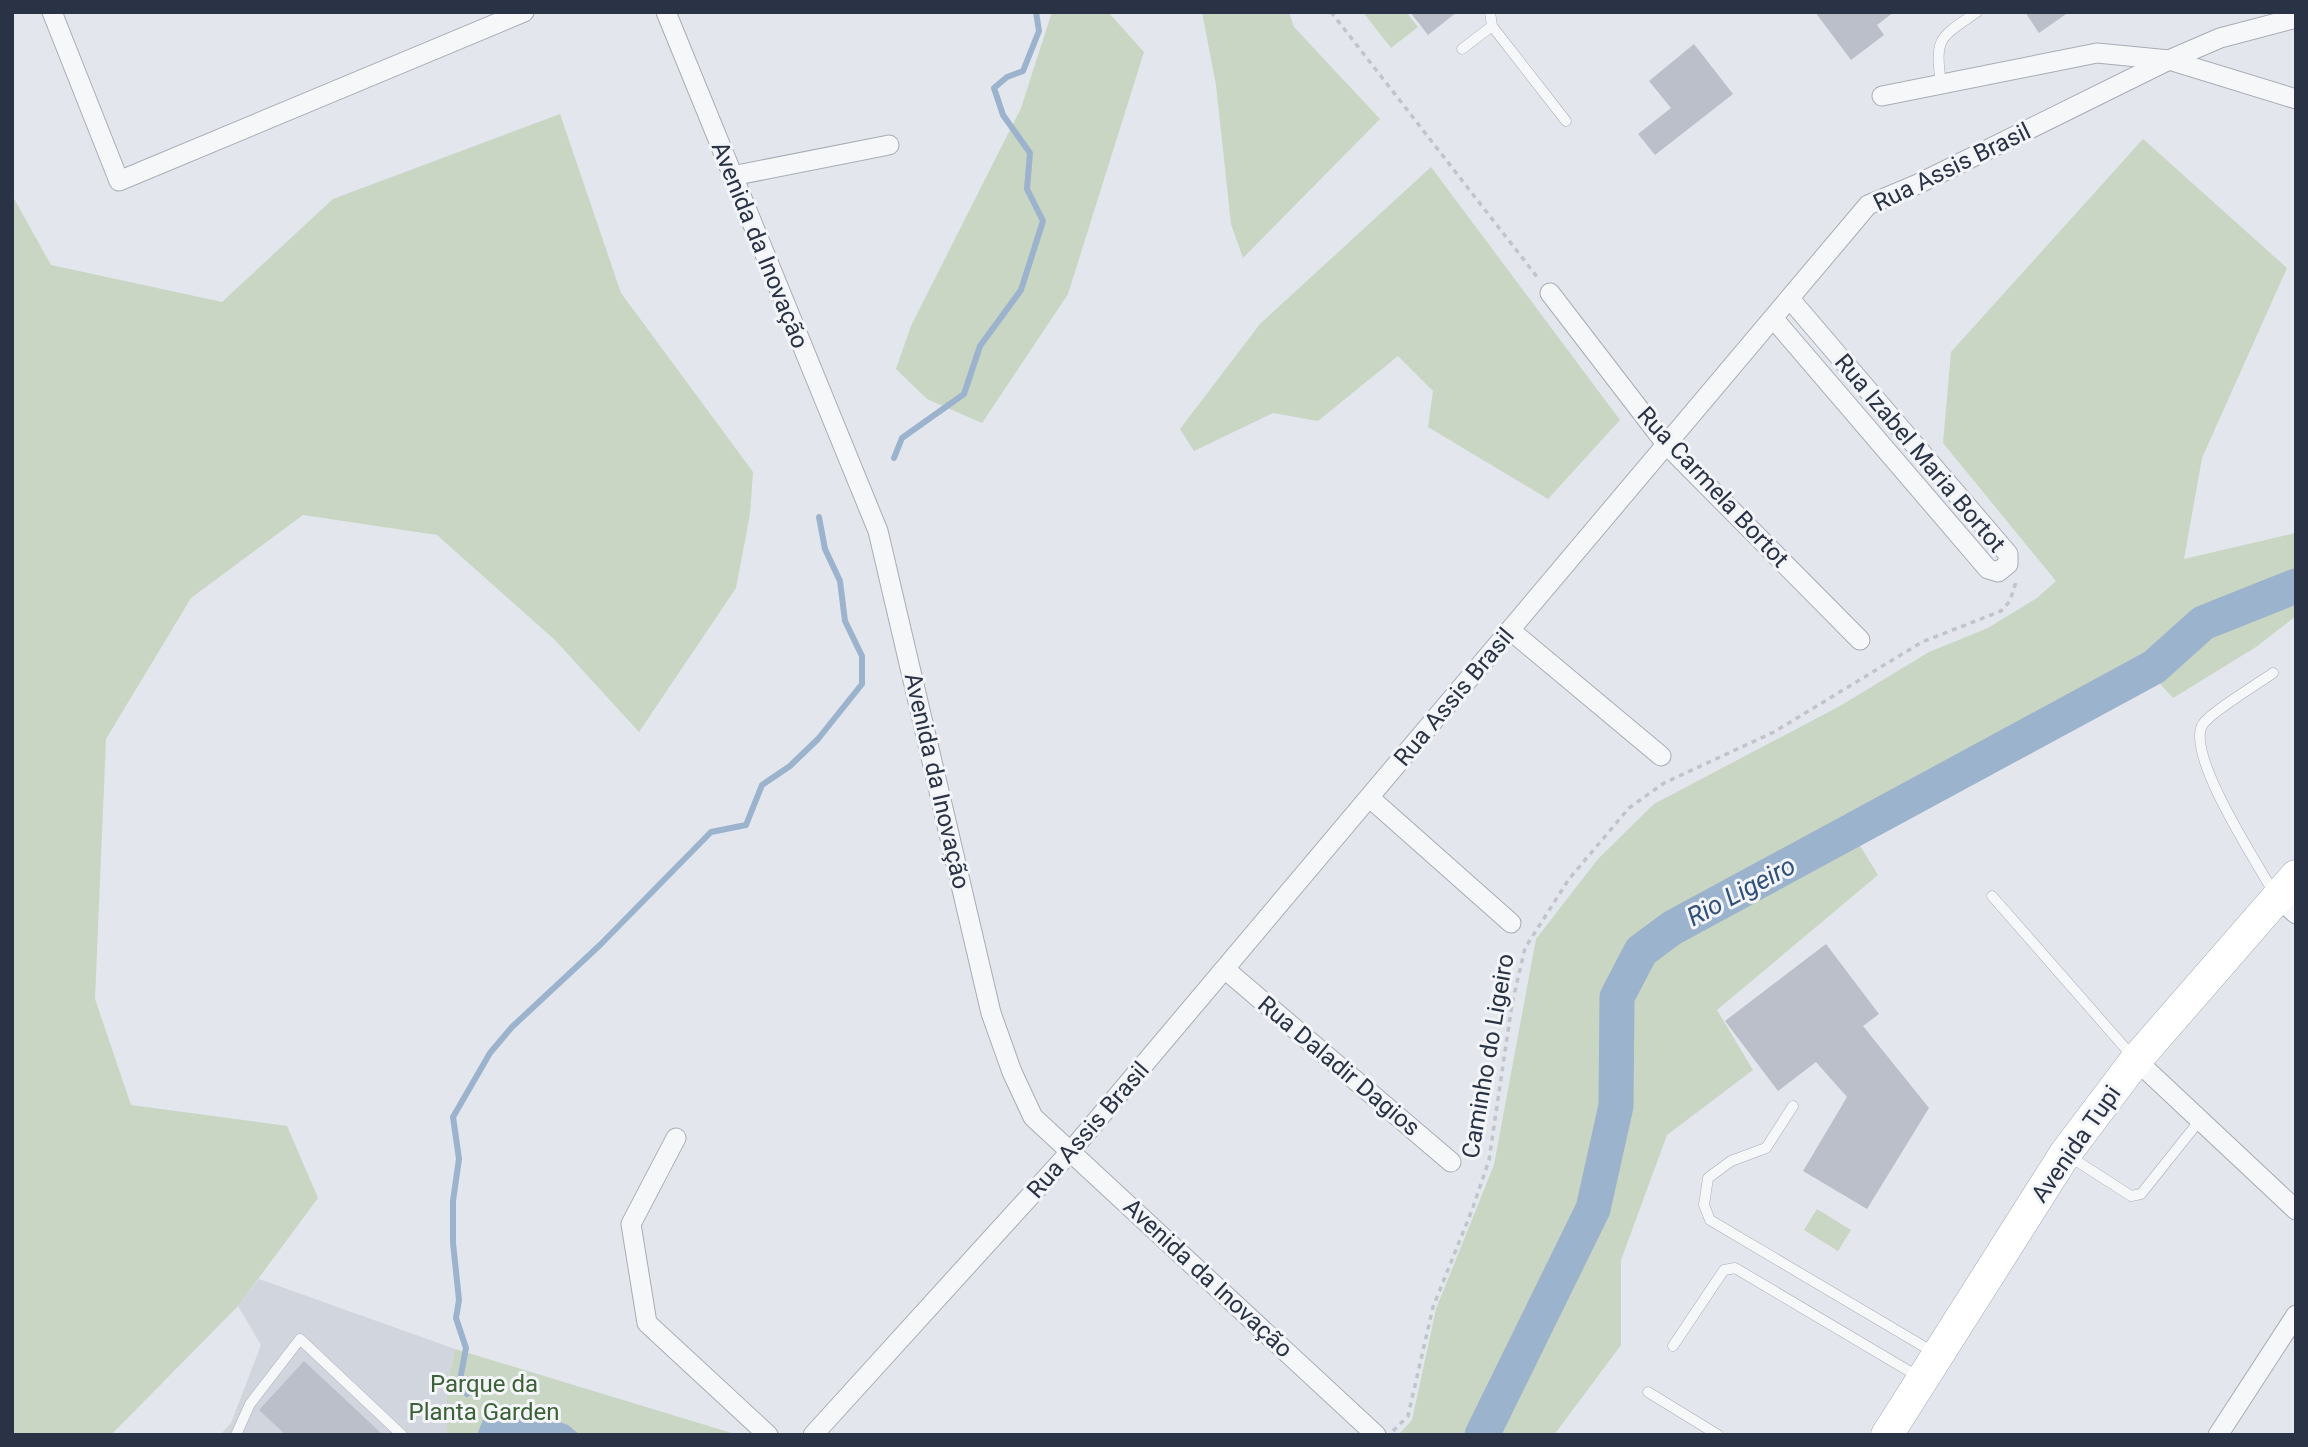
<svg xmlns="http://www.w3.org/2000/svg" width="2308" height="1447" font-family="Roboto,sans-serif">
	<style>
		.built { fill: #d1d5de }
		.green { fill: #c8d6c3 }
		.water { fill: #9cb3cd }
		.lines { fill: none; stroke-linecap: round; stroke-linejoin: round }
		.stream { stroke: #9cb3cd; stroke-width: 6 }
		.river { stroke: #9cb3cd; stroke-width: 35 }
		.building { fill: #babfca }
		.lane-casing { stroke: #a7adb7; stroke-width: 11 }
		.street-casing { stroke: #a7adb7; stroke-width: 21 }
		.primary-casing { stroke: #a1aab8; stroke-width: 33 }
		.path { stroke: #c1c4ca; stroke-width: 3.5; stroke-dasharray: 5 5; stroke-linecap: butt }
		.lane { stroke: #f6f7f9; stroke-width: 10 }
		.street { stroke: #f6f7f9; stroke-width: 19 }
		.primary { stroke: #fff; stroke-width: 32 }
		.labels { text-anchor: middle; dominant-baseline: central; stroke-width: 6; stroke-linejoin: round; paint-order: stroke }
		.street-label { font-size: 24px; fill: #293345; stroke: #f3f5f9 }
		.park-label { font-size: 24px; fill: #3d6136; stroke: #f3f5f9 }
		.water-label { font-size: 26px; font-style: italic; fill: #31517b; stroke: #f3f5f9 }
	</style>
	<rect width="100%" height="100%" fill="#e3e6ec"/>
	<path class="built" d="M 259,1279 L 455,1349 L 447,1388 L 447,1435 L 220,1435 L 231,1423 L 261,1345 L 238,1306 Z"/>
	<path class="green" d="M 1052,12 L 1108,12 L 1144,52 L 1068,294 L 982,423 L 927,399 L 896,369 L 911,326 L 1021,108 Z
		M 1202,12 L 1289,12 L 1294,27 L 1380,119 L 1243,258 L 1231,224 L 1216,85 Z
		M 1363,12 L 1406,12 L 1418,27 L 1391,48 Z
		M 560,114 L 621,293 L 753,472 L 750,514 L 736,588 L 639,732 L 555,640 L 437,535 L 303,515 L 191,598 L 106,739 L 95,999 L 131,1105 L 287,1126 L 318,1198 L 238,1306 L 111,1435 L 12,1435 L 12,195 L 51,265 L 222,302 L 333,199 Z
		M 2143,139 L 2287,268 L 2202,458 L 2184,559 L 2296,533 L 2296,616 L 2256,647 L 2173,698 L 2152,675 L 1856,839 L 1878,875 L 1717,1010 L 1753,1070 L 1667,1135 L 1621,1260 L 1621,1345 L 1554,1435 L 1398,1435 L 1412,1420 L 1436,1309 L 1494,1165 L 1536,939 L 1598,859 L 1654,804 L 1840,706 L 1929,652 L 1988,628 L 2037,598 L 2056,581 L 1943,443 L 1951,352 Z
		M 1431,167 L 1620,420 L 1548,499 L 1428,427 L 1433,391 L 1398,356 L 1318,421 L 1273,413 L 1194,451 L 1180,429 L 1260,324 Z
		M 1817,1209 L 1851,1230 L 1838,1251 L 1804,1230 Z
		M 455,1349 L 738,1435 L 447,1435 L 447,1388 Z"/>
	<path class="water" d="M 508,1404 L 568,1425 L 580,1435 L 477,1435 L 486,1412 Z"/>
	<g class="lines">
		<path class="stream" d="M 894,458 L 902,438 L 964,394 L 980,346 L 1021,290 L 1043,221 L 1027,189 L 1030,153 L 1003,115 L 994,88 L 1007,77 L 1023,71 L 1039,31 L 1036,12
			M 467,1394 L 459,1385 L 466,1348 L 456,1318 L 459,1300 L 453,1243 L 453,1201 L 459,1159 L 453,1117 L 490,1053 L 512,1027 L 600,945 L 711,832 L 746,825 L 762,785 L 790,766 L 818,739 L 862,684 L 862,656 L 845,621 L 840,581 L 825,549 L 819,517"/>
		<path class="river" d="M 1482,1435 L 1593,1209 L 1616,1106 L 1617,997 L 1641,951 L 1672,928 L 2154,667 L 2203,623 L 2296,586"/>
	</g>
	<path class="building" d="M 1410,12 L 1457,12 L 1428,35 Z
		M 1815,12 L 1894,12 L 1877,25 L 1884,35 L 1851,60 Z
		M 2025,12 L 2069,12 L 2039,33 Z
		M 1694,44 L 1733,94 L 1655,155 L 1638,134 L 1671,108 L 1649,81 Z
		M 1826,944 L 1879,1014 L 1863,1026 L 1929,1108 L 1867,1209 L 1803,1171 L 1847,1097 L 1816,1062 L 1778,1091 L 1725,1021 Z
		M 304,1361 L 383,1435 L 286,1435 L 259,1410 Z"/>
	<g class="lines">
		<g class="lane-casing">
			<path id="lane" d="M 1492,26 L 1566,121
				M 1462,49 L 1492,26 L 1490,12
				M 1941,85 C 1935,37 1938,39 1977,12
				M 2273,673 C 2259,683 2211,712 2203,724 C 2184,752 2257,863 2274,893
				M 1992,896 L 2133,1057
				M 1793,1106 L 1766,1148 L 1731,1161 L 1708,1178 L 1704,1205 L 1710,1220 L 1933,1352
				M 2069,1156 L 2131,1196 L 2141,1194 L 2200,1120
				M 1673,1346 L 1724,1270 L 1735,1268 L 1919,1377
				M 1648,1392 L 1718,1435
				M 236,1435 L 250,1404 L 300,1339 L 402,1435"/>
		</g>
		<g class="street-casing">
			<path id="street" d="M 52,12 L 119,181 L 524,12
				M 666,12 L 878,531 L 991,1013 L 1012,1072 L 1033,1117 L 1376,1435
				M 1882,96 L 2097,53 L 2169,60 L 2296,99
				M 732,176 L 889,145
				M 1550,293 L 1666,444 L 1860,640
				M 1773,318 L 1988,569 L 1998,572 L 2008,564 L 2008,554 L 1790,299
				M 1510,630 L 1661,756
				M 1370,798 L 1511,923
				M 2276,896 L 2296,914
				M 1226,970 L 1451,1162
				M 2136,1060 L 2296,1210
				M 676,1138 L 631,1224 L 647,1323 L 768,1435
				M 813,1435 L 1071,1151 L 1868,205 L 1918,184 L 2169,60 L 2220,38 L 2296,18
				M 2218,1435 L 2296,1315"/>
		</g>
		<g class="primary-casing">
			<path id="primary" d="M 1887,1435 L 2065,1154 L 2136,1060 L 2296,876"/>
		</g>
		<path class="path" d="M 1331,12 L 1538,278
			M 1393,1431 L 1408,1416 L 1433,1307 L 1472,1210 L 1489,1160 L 1512,1004 L 1525,948 L 1569,879 L 1629,808 L 1664,783 L 1774,732 L 1922,642 L 2001,611 L 2010,601 L 2016,582"/>
		<use href="#lane" class="lane"/>
		<use href="#street" class="street"/>
		<use href="#primary" class="primary"/>
	</g>
	<g class="labels">
		<g class="street-label">
			<text transform="translate(1952 167) rotate(-26)">Rua Assis Brasil</text>
			<text transform="translate(760 245) rotate(68)">Avenida da Inovação</text>
			<text transform="translate(1920 453) rotate(50)">Rua Izabel Maria Bortot</text>
			<text transform="translate(1713 487) rotate(47)">Rua Carmela Bortot</text>
			<text transform="translate(1454 697) rotate(-50)">Rua Assis Brasil</text>
			<text transform="translate(937 781) rotate(77)">Avenida da Inovação</text>
			<text transform="translate(1488 1056) rotate(-80)">Caminho do Ligeiro</text>
			<text transform="translate(1339 1066) rotate(40)">Rua Daladir Dagios</text>
			<text transform="translate(1088 1130) rotate(-49)">Rua Assis Brasil</text>
			<text transform="translate(2076 1144) rotate(-55)">Avenida Tupi</text>
			<text transform="translate(1208 1278) rotate(43)">Avenida da Inovação</text>
		</g>
		<g class="park-label">
			<text x="484" y="1384">Parque da<tspan x="484" dy="28">Planta Garden</tspan></text>
		</g>
		<g class="water-label">
			<text transform="translate(1741 891) rotate(-28)">Rio Ligeiro</text>
		</g>
	</g>
	<rect width="2308" height="1447" fill="none" stroke="#293345" stroke-width="28"/>
</svg>
